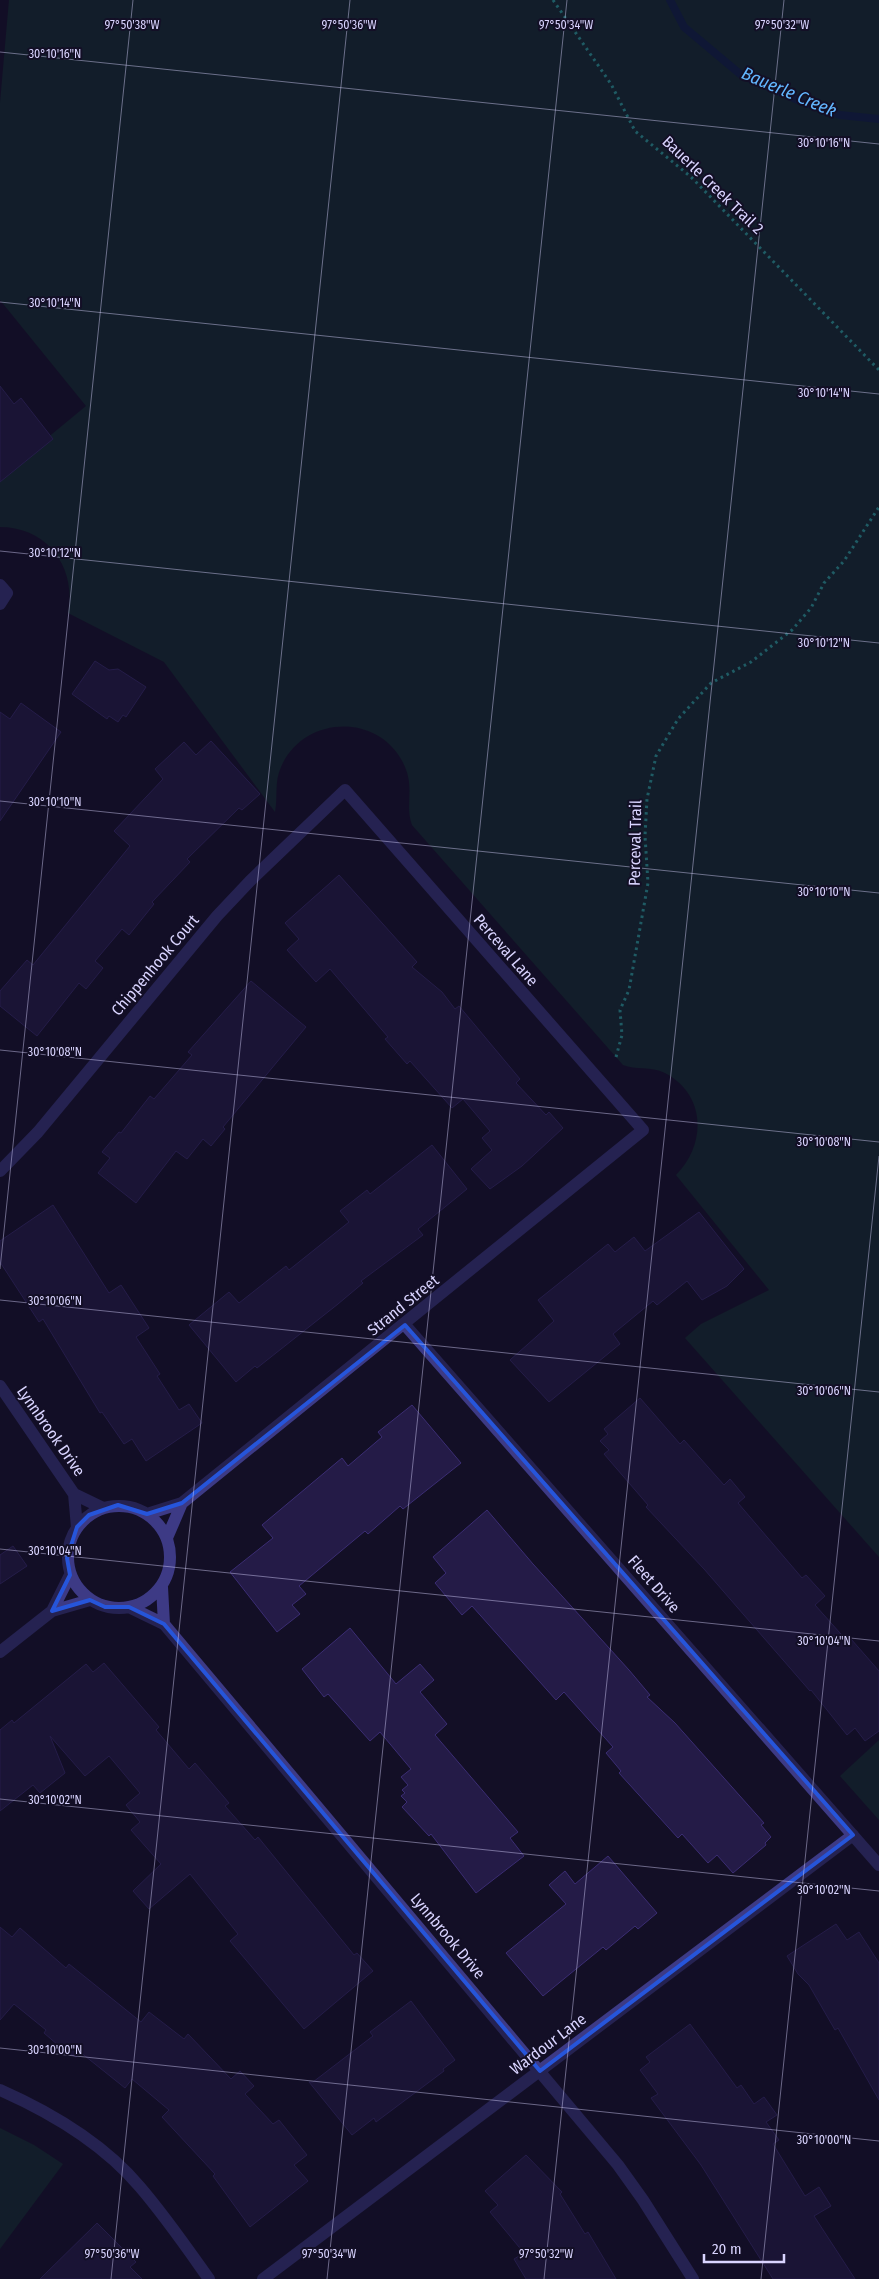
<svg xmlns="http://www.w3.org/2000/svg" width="879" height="2279" font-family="'Fira Sans Condensed',sans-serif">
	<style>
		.green { fill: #12302f }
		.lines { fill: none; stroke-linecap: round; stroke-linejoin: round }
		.stream { stroke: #0c2248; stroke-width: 8 }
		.building { fill: #241b47; stroke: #3b2d73 }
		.path { stroke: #2fb8b0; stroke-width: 3; stroke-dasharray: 2.5 4; stroke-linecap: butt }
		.minor { stroke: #3d3a85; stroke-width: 12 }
		.marked { fill: none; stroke: #2655da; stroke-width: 4; stroke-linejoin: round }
		.ticks { fill: none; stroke: #d9d4ff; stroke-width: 1; stroke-opacity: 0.45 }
		.labels { text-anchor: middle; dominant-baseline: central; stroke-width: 4; stroke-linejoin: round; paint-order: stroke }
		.street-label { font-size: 16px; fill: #d9d4ff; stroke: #130f26 }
		.water-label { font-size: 18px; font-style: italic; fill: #62b6ff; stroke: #130f26 }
		.ticks-label { font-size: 12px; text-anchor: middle; fill: #d9d4ff; stroke: #130f26; stroke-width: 4; stroke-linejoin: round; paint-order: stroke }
	</style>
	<rect width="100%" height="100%" fill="#130f26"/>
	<path class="green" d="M 9,0 L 879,0 L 879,1557 L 685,1338 L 701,1324 L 769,1290 L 676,1175 C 706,1145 707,1095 665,1073 C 651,1066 636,1070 623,1065 L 412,825 C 404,803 417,786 401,759 C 374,712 302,717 281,767 C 274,782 278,797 275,812 L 164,662 L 68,613 C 77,568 48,527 0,527 L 0,477 L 86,406 L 0,300 L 0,103 Z
		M 879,1740 L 879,1820 L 840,1776 Z
		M 0,2128 L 34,2145 L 63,2164 L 0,2249 Z"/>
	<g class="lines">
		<path class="stream" d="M 670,0 L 684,27 L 740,74 L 798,100 L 840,115 L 879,119"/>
	</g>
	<path class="building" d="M 0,386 L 14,404 L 21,398 L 53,439 L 0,482 Z
		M 95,661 L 109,670 L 118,669 L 146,687 L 126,717 L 123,715 L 118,722 L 109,716 L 107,719 L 72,694 Z
		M 21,703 L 61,732 L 0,821 L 0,712 L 10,719 Z
		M 211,741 L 260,794 L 242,810 L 239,808 L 187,859 L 190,862 L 152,902 L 154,904 L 129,935 L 122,929 L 95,961 L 103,968 L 86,989 L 79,983 L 37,1036 L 0,1006 L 0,991 L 27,960 L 33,965 L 130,846 L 114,831 L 163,779 L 155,769 L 184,742 L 196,755 Z
		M 339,875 L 417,962 L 412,967 L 442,992 L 455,1009 L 459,1006 L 520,1079 L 516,1083 L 546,1115 L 549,1112 L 563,1128 L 522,1166 L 490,1189 L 471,1169 L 492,1150 L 482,1138 L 490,1131 L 463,1099 L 452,1108 L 410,1061 L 407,1064 L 385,1039 L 388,1037 L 330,969 L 316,982 L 287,950 L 299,939 L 285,923 Z
		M 251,981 L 306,1027 L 223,1127 L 225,1129 L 211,1146 L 203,1139 L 187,1159 L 176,1151 L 136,1203 L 98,1173 L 110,1158 L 102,1152 L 119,1132 L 121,1133 L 150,1096 L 154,1099 L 192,1055 L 188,1052 Z
		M 432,1145 L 467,1189 L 418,1229 L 423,1235 L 361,1281 L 363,1283 L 338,1304 L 257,1368 L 255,1366 L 236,1382 L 189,1325 L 229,1292 L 239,1303 L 286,1266 L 289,1270 L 349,1222 L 340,1211 L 367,1190 L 370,1194 Z
		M 53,1205 L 109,1293 L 121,1285 L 149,1328 L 136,1337 L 160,1374 L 157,1376 L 179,1410 L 189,1404 L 202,1423 L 146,1461 L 132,1439 L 124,1444 L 102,1412 L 100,1413 L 43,1319 L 39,1322 L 0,1262 L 0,1241 Z
		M 699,1212 L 744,1269 L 727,1286 L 702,1300 L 687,1281 L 657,1305 L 653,1301 L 613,1334 L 620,1344 L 549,1402 L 510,1360 L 554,1321 L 538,1300 L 608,1244 L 615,1252 L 634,1237 L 645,1251 Z
		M 640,1398 L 680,1444 L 684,1440 L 724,1485 L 730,1479 L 745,1497 L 738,1503 L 802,1578 L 806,1575 L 825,1596 L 815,1605 L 848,1642 L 851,1639 L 879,1671 L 879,1731 L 865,1741 L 855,1728 L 847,1735 L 811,1690 L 810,1691 L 704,1569 L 646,1507 L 648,1505 L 604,1454 L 609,1450 L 600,1441 L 608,1434 L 604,1429 Z
		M 412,1405 L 461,1463 L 403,1509 L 400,1506 L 368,1534 L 365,1531 L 299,1586 L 306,1594 L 292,1605 L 300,1614 L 277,1632 L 230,1572 L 273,1538 L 262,1525 L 342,1458 L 348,1466 L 382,1437 L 378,1432 Z
		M 487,1510 L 533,1564 L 629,1670 L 650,1695 L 647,1697 L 675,1723 L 764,1823 L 761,1825 L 771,1837 L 765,1843 L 766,1845 L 733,1873 L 717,1855 L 708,1863 L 682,1834 L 678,1838 L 619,1773 L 621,1771 L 606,1753 L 613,1747 L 564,1692 L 556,1700 L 472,1606 L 462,1615 L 435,1583 L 446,1573 L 433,1557 Z
		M 13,1546 L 27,1566 L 0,1584 L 0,1555 Z
		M 350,1628 L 396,1684 L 420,1664 L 434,1680 L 420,1692 L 447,1724 L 435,1735 L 518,1832 L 510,1838 L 524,1856 L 476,1893 L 431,1834 L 429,1836 L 402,1807 L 407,1802 L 401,1796 L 405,1793 L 402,1790 L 408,1785 L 401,1777 L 411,1769 L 380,1732 L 370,1741 L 328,1694 L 324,1697 L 302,1669 Z
		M 104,1663 L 159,1727 L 156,1730 L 189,1769 L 195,1763 L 229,1803 L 225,1806 L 255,1840 L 258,1837 L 354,1955 L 357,1953 L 373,1971 L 304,2029 L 230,1941 L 238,1934 L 190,1874 L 149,1909 L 133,1891 L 161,1864 L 131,1830 L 140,1822 L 126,1805 L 140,1793 L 109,1756 L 85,1776 L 50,1736 L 65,1773 L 40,1793 L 33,1785 L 0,1811 L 0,1730 L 12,1720 L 14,1723 L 86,1664 L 93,1672 Z
		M 608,1856 L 657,1913 L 638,1929 L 635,1926 L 606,1950 L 603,1947 L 543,1996 L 506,1953 L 566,1904 L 549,1885 L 565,1871 L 575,1884 Z
		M 836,1924 L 847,1940 L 859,1932 L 879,1963 L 879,2100 L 838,2028 L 835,2030 L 809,1985 L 798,1974 L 787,1956 Z
		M 0,1927 L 12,1937 L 20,1928 L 66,1968 L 69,1964 L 141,2022 L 149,2012 L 184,2039 L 188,2034 L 231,2079 L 240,2071 L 254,2086 L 245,2094 L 273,2124 L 279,2120 L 307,2155 L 294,2165 L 308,2181 L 250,2227 L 213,2176 L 215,2174 L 162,2117 L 169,2110 L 132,2079 L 125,2088 L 80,2052 L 76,2057 L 65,2051 L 44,2033 L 46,2030 L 14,2004 L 0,2020 Z
		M 411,2001 L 455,2060 L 443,2069 L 444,2071 L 376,2122 L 374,2118 L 352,2135 L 309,2082 L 313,2082 L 373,2036 L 370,2032 Z
		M 690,2024 L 737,2088 L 741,2085 L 754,2104 L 764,2097 L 777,2115 L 766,2122 L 779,2140 L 773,2144 L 805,2196 L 819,2187 L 831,2206 L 814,2216 L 855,2279 L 773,2279 L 701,2165 L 651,2098 L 658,2094 L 640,2070 L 650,2062 L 646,2057 Z
		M 526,2155 L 562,2192 L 560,2194 L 585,2234 L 588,2232 L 616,2279 L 526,2279 L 514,2259 L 524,2253 L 490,2212 L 498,2205 L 485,2191 Z
		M 97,2223 L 136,2262 L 130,2267 L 142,2279 L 40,2279 Z"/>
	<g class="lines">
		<path class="path" d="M 553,0 L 611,84 L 635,131 L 691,177 L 879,370
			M 616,1057 L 622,1035 L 620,1010 L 629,990 L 648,883 L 645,836 L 647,799 L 656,756 L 678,719 L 711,683 L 751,662 L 792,630 L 811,608 L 824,583 L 844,561 L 879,507"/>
		<path class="minor" d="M 0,585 L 7,593 L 0,604
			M 0,1171 L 38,1132 L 217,916 L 250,881 L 345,790 L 643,1130 L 182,1503
			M 405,1325 L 879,1865
			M 0,1386 L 74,1494
			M68 1557a51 51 0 1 1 102 0a51 51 0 1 1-102 0Z
			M 147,1514 L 182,1503 L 167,1538
			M 77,1527 L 74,1494 L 103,1508
			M 70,1575 L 52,1611 L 90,1600
			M 129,1607 L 164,1624 L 162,1587
			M 164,1624 L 618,2165 L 643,2200 L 693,2279
			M 0,1652 L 52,1611
			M 0,2090 C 52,2113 103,2143 140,2187 C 165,2216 187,2248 209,2279
			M 263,2279 L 853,1835"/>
	</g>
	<path d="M0 0H879V2279H0ZM 405,1325 L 853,1835 L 540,2071 L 164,1624 L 129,1607 L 105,1607 L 90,1600 L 52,1611 L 70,1575 L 67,1558 L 77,1527 L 89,1515 L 118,1505 L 147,1514 L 182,1503 Z" fill="#130f26" fill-opacity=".55" fill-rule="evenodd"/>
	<path class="marked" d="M 405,1325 L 853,1835 L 540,2071 L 164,1624 L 129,1607 L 105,1607 L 90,1600 L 52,1611 L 70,1575 L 67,1558 L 77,1527 L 89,1515 L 118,1505 L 147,1514 L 182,1503 Z"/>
	<path class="ticks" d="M 0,52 L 879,144M 0,302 L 879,394M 0,551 L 879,643M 0,801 L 879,893M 0,1050 L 879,1142M 0,1269 L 133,0M 0,1300 L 879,1392M 0,1549 L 879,1641M 0,1799 L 879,1891M 0,2048 L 879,2141M 111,2279 L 350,0M 327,2279 L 567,0M 544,2279 L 784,0M 761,2279 L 879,1156"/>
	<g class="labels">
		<g class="street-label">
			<text transform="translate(713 185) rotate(44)">Bauerle Creek Trail 2</text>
			<text transform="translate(635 843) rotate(-89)">Perceval Trail</text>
			<text transform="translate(506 950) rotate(49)">Perceval Lane</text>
			<text transform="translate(155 965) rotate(-50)">Chippenhook Court</text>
			<text transform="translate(403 1305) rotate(-39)">Strand Street</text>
			<text transform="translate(51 1431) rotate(55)">Lynnbrook Drive</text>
			<text transform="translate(654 1584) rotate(49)">Fleet Drive</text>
			<text transform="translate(448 1936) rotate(50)">Lynnbrook Drive</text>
			<text transform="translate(548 2044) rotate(-37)">Wardour Lane</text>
		</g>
		<g class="water-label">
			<text transform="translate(789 92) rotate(23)">Bauerle Creek</text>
		</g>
	</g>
	<g class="ticks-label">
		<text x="132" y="29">97°50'38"W</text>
		<text x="349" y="29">97°50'36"W</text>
		<text x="566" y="29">97°50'34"W</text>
		<text x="782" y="29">97°50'32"W</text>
		<text x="55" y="58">30°10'16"N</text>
		<text x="824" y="147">30°10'16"N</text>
		<text x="55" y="307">30°10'14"N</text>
		<text x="824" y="397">30°10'14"N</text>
		<text x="55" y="557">30°10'12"N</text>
		<text x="824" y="647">30°10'12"N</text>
		<text x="55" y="806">30°10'10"N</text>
		<text x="824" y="896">30°10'10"N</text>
		<text x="55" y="1056">30°10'08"N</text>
		<text x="824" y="1146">30°10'08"N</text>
		<text x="55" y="1305">30°10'06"N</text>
		<text x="824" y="1395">30°10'06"N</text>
		<text x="55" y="1555">30°10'04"N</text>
		<text x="824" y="1645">30°10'04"N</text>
		<text x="55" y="1804">30°10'02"N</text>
		<text x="824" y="1894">30°10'02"N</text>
		<text x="55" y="2054">30°10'00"N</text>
		<text x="824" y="2144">30°10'00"N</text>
		<text x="112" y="2258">97°50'36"W</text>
		<text x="329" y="2258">97°50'34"W</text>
		<text x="546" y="2258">97°50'32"W</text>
	</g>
	<path d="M704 2254v8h80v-8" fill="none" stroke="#d9d4ff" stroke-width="2.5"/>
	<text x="712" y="2254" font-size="15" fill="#d9d4ff" stroke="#130f26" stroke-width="4" paint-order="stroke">20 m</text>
</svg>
